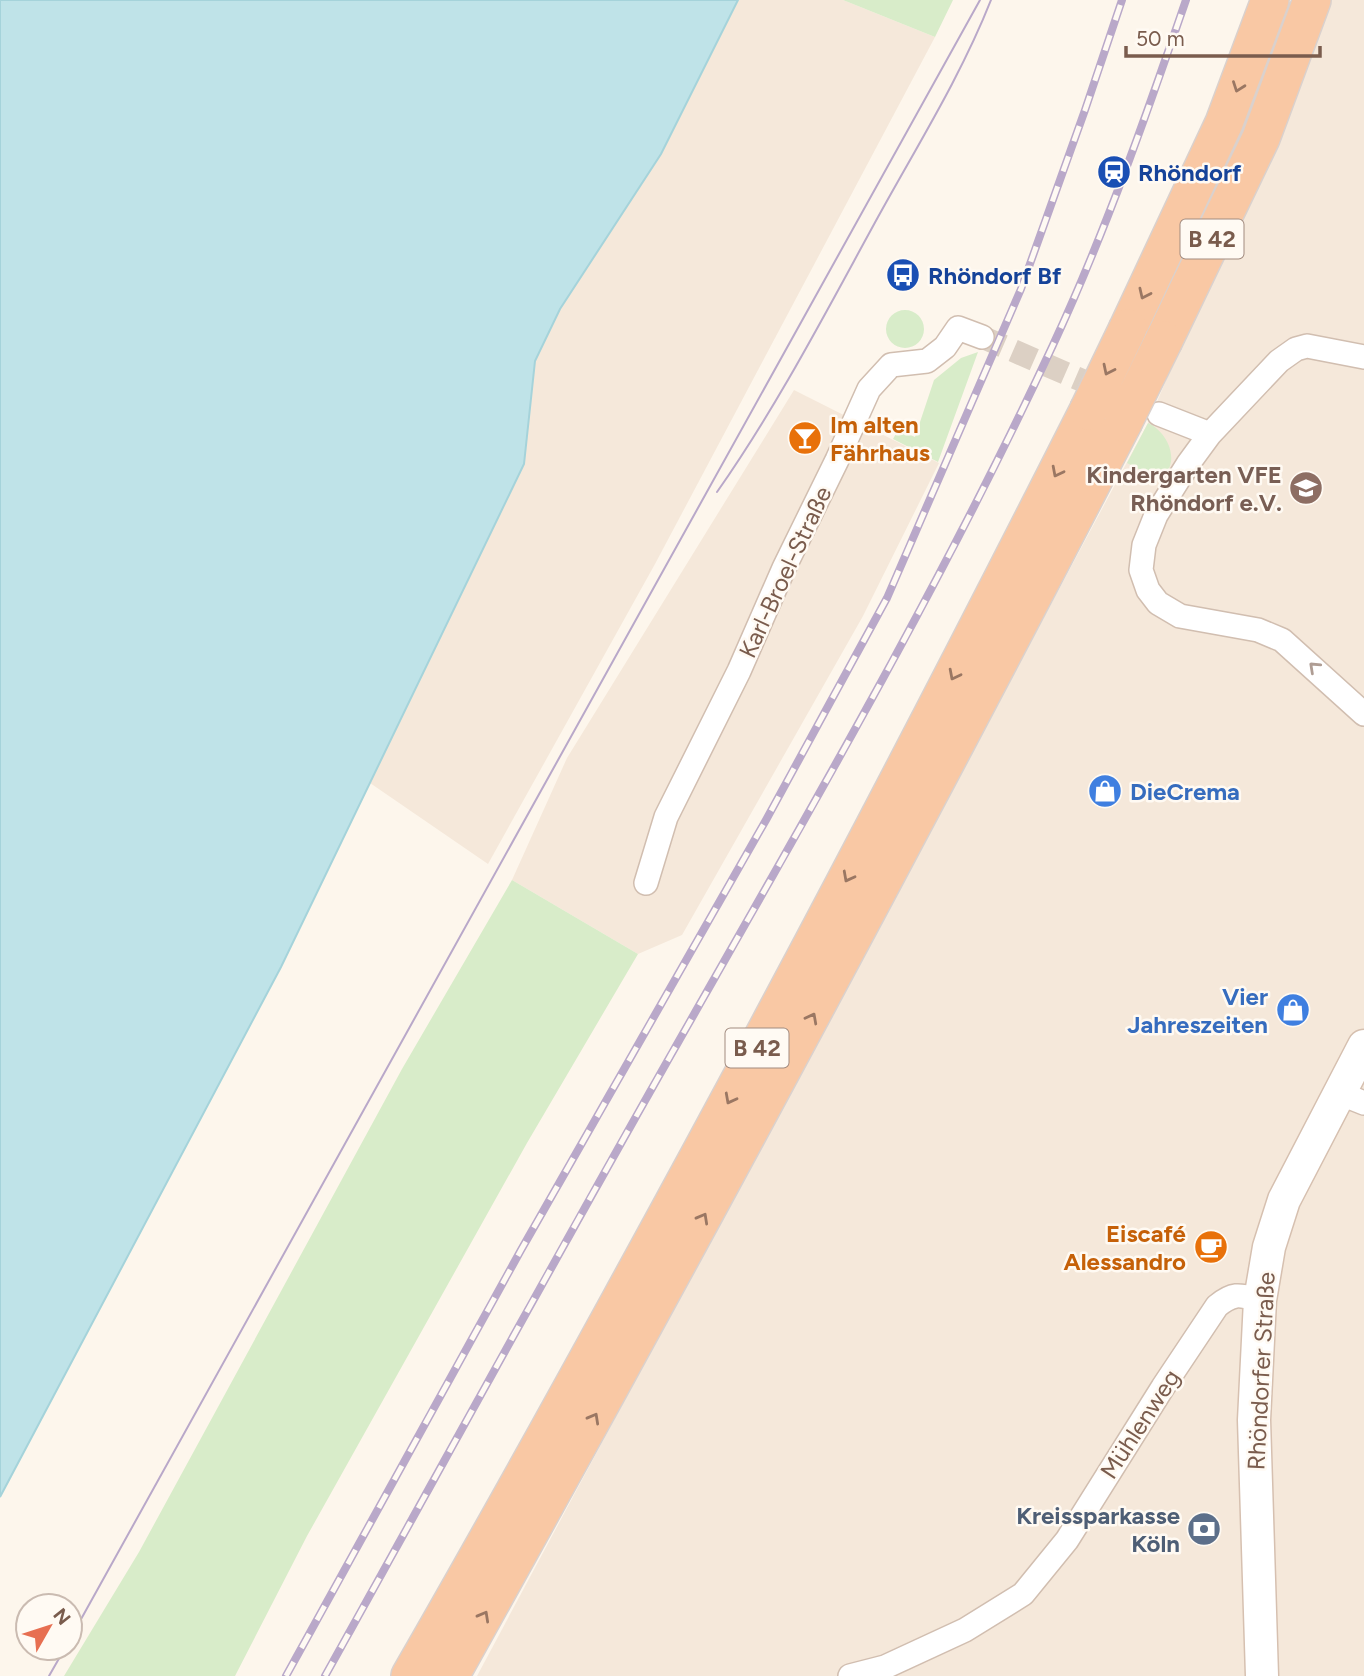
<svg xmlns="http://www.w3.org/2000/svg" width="1364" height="1676" font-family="Figtree,sans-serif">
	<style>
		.residential { fill: #f5e8da }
		.green { fill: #d8ecc9 }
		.water { fill: #bfe3e8; stroke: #a5d3da; stroke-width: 2 }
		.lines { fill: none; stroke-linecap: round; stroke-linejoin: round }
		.minor-tunnel { stroke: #dcd0c4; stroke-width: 23; stroke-dasharray: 23 11; stroke-linecap: butt }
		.minor-casing { stroke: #d1beb0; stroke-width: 26 }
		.secondary-casing { stroke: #d6c0b0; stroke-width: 35 }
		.trunk-casing { stroke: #dad1cd; stroke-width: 40 }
		.minor { stroke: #fff; stroke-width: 23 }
		.secondary { stroke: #fff; stroke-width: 32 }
		.trunk { stroke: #f9c8a4; stroke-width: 37 }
		.tram { stroke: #b9a8c9; stroke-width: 2 }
		.rail-casing { stroke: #b9a8c9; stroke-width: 8 }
		.rail { stroke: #fffaf3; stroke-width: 5; stroke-dasharray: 16; stroke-linecap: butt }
		.trunk-bridge-casing { stroke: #dad1cd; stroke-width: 40; stroke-linecap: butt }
		.trunk-bridge { stroke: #f9c8a4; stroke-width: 37 }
		.oneway { stroke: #9a7763 }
		.oneway2 { stroke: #af9d94 }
		.labels { text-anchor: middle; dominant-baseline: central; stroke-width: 5; stroke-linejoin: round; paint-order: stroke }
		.shield { fill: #fffaf3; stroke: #a28b7f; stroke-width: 2 }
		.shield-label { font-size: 23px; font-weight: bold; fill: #7a5c4d }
		.transit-label { font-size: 24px; font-weight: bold; fill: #164399; stroke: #fffaf3; text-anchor: start }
		.food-label { font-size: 24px; font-weight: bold; fill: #c56008; stroke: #fffaf3; text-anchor: start }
		.education-label { font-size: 24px; font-weight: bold; fill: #785e54; stroke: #fffaf3; text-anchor: end }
		.street-label { font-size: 24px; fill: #7a5c4d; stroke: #fffaf3 }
		.shop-label { font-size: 24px; font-weight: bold; fill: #366cbe; stroke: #fffaf3; text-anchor: start }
		.service-label { font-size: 24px; font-weight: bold; fill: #4e5e75; stroke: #fffaf3; text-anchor: end }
	</style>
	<rect width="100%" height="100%" fill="#fdf6ec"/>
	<path class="residential" d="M 738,0 L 843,0 L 935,37 L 655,564 L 488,864 L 370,783 L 524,464 L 535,361 L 560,309 L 661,154 Z
		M 1327,0 L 1364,0 L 1364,1676 L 477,1676 L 1148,423 Z
		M 794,390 L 939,463 L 863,616 L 682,935 L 638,954 L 512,880 L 567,758 Z"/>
	<path class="green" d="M 843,0 L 953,0 L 935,37 Z
		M886 329a19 19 0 1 1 38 0a19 19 0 1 1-38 0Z
		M 978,352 L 938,462 L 893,439 L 898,430 L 915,437 L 934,380 L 961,358 Z
		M 1148,423 C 1168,432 1181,462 1162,477 L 1151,475 L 1127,463 Z
		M 512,880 L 638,954 L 527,1143 L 307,1536 L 235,1676 L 64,1676 L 139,1552 L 402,1069 Z"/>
	<path class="water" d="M 0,0 L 738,0 L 661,154 L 560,309 L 535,361 L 524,464 L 281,967 L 0,1497 Z"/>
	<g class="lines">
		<path class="minor-tunnel" d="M 982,337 L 1111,393"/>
		<g class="minor-casing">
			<path id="minor" d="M 1364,357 L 1307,346 L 1296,349 L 1279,361 L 1210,434 L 1188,464 L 1156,515 L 1144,545 L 1141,570 L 1148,590 L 1158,603 L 1180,616 L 1258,630 L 1282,640 L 1364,714
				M 1159,414 L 1210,434
				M 646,883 L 666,817 L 739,671 L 784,568 L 837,460 L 869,389 L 891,365 L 927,361 L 945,347 L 958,328 L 982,337
				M 1339,1093 L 1364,1103
				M 850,1676 L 885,1667 L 965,1630 L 1023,1594 L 1067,1540 L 1163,1387 L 1217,1306 C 1234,1292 1240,1295 1260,1300"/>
		</g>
		<g class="secondary-casing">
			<path id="secondary" d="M 1262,1676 L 1254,1420 L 1260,1300 L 1269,1247 L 1284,1200 L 1364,1046"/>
		</g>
		<g class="trunk-casing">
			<path id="trunk" d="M 1128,328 L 1224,123 L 1270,0
				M 1164,340 L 1261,138 L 1312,0
				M 410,1676 C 482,1551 552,1425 621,1299 C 782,1006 937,710 1088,411
				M 450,1676 C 681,1262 905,844 1123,423"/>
		</g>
		<use href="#minor" class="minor"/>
		<use href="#secondary" class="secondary"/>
		<use href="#trunk" class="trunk"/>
		<path class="tram" d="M 717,492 C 778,405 827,310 878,217 C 917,146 961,76 991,0
			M 70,1639 L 980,0
			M 49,1676 L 65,1648"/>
		<g class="rail-casing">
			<path id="rail" d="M 286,1676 L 521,1250 L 766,820 L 887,598 L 1021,289 L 1085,110 L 1122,0
				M 325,1676 C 442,1466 557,1255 676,1046 C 807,815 941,586 1053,345 C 1105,233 1146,116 1186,0"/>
		</g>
		<use href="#rail" class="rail"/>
		<g class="trunk-bridge-casing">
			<path id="trunk-bridge" d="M 1088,411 L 1128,328
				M 1123,423 L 1164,340"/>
		</g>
		<use href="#trunk-bridge" class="trunk-bridge"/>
	</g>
	<defs><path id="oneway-chevron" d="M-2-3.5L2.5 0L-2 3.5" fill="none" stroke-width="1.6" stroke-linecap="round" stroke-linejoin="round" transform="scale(1.75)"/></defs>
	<g class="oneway">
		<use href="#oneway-chevron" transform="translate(1238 87) rotate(110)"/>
		<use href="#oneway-chevron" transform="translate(1144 294) rotate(115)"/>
		<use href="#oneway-chevron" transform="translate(1108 370) rotate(116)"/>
		<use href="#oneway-chevron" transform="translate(1057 472) rotate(117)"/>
		<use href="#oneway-chevron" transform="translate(954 675) rotate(117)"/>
		<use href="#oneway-chevron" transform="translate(848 877) rotate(118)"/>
		<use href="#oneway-chevron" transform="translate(812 1018) rotate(-62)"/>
		<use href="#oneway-chevron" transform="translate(730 1099) rotate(118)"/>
		<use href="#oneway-chevron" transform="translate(703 1218) rotate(-61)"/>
		<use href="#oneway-chevron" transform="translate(594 1418) rotate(-61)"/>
		<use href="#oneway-chevron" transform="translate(484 1616) rotate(-61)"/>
	</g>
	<use class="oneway2" href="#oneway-chevron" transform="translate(1314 667) rotate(-137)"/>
	<defs>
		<g id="station-disc" transform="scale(1.75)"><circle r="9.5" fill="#1a4fb4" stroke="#fffaf3"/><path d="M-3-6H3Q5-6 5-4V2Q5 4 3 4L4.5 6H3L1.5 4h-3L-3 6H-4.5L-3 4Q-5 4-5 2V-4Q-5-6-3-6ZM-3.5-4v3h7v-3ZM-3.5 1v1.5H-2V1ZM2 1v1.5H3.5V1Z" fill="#fff"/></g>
		<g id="bus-disc" transform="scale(1.75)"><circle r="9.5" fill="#1a4fb4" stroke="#fffaf3"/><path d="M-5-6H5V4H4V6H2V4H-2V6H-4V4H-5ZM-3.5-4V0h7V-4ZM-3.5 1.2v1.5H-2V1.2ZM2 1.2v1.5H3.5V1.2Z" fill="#fff"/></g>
		<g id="bar-disc" transform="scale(1.75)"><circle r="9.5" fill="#e8710a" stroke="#fffaf3"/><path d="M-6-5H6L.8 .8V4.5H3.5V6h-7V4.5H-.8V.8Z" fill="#fff"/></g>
		<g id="school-disc" transform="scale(1.75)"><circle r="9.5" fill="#8d6e63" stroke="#fffaf3"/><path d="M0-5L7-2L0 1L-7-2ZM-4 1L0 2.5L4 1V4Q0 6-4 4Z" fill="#fff"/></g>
		<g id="shop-disc" transform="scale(1.75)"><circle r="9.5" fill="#3f7fe0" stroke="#fffaf3"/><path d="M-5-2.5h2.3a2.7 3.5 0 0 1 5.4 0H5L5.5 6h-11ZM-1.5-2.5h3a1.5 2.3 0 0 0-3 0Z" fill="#fff"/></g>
		<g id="cafe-disc" transform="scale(1.75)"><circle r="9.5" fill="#e8710a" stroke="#fffaf3"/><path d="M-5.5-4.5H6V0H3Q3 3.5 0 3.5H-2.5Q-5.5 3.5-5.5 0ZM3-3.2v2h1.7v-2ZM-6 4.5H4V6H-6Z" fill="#fff"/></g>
		<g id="bank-disc" transform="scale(1.75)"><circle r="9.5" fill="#5c6f8a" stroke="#fffaf3"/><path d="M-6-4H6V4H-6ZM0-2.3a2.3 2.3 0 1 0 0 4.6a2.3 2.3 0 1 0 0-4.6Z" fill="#fff"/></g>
	</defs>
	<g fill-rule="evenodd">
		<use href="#station-disc" x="1114" y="172"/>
		<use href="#bus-disc" x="903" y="275"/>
		<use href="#bar-disc" x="805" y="438"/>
		<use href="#school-disc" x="1306" y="488"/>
		<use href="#shop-disc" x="1105" y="791"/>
		<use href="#shop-disc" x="1293" y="1010"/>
		<use href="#cafe-disc" x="1211" y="1247"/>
		<use href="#bank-disc" x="1204" y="1529"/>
	</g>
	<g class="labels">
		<g class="shield">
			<rect x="1180.5" y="219.5" width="63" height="39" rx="5"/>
			<rect x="725.5" y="1028.5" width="63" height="39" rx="5"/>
		</g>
		<g class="shield-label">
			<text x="1212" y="239">B 42</text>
			<text x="757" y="1048">B 42</text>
		</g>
		<g class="transit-label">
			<text x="1138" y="172">Rhöndorf</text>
			<text x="928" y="275">Rhöndorf Bf</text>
		</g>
		<g class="food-label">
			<text x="830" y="424">Im alten<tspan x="830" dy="28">Fährhaus</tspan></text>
			<text x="1186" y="1233" text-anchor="end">Eiscafé<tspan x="1186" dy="28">Alessandro</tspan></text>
		</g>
		<g class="education-label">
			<text x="1282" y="474">Kindergarten VFE<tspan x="1282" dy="28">Rhöndorf e.V.</tspan></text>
		</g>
		<g class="street-label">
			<text transform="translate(785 572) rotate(-65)">Karl-Broel-Straße</text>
			<text transform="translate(1261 1371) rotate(-87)">Rhöndorfer Straße</text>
			<text transform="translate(1140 1424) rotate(-57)">Mühlenweg</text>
		</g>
		<g class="shop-label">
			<text x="1130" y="791">DieCrema</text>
			<text x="1268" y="996" text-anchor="end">Vier<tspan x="1268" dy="28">Jahreszeiten</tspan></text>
		</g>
		<g class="service-label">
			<text x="1180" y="1515">Kreissparkasse<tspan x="1180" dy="28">Köln</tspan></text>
		</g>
	</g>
	<g transform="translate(49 1627) rotate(51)"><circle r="33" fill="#fffaf3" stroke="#cabbb1" stroke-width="2"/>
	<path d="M0-5L12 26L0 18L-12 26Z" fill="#e76f51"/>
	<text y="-10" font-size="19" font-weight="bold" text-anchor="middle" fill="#7a5c4d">N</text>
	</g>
	<path d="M1126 46v10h194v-10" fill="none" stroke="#7a5c4d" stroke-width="3.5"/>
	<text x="1136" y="46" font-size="21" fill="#7a5c4d" stroke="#fffaf3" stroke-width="5" paint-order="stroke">50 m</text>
</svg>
